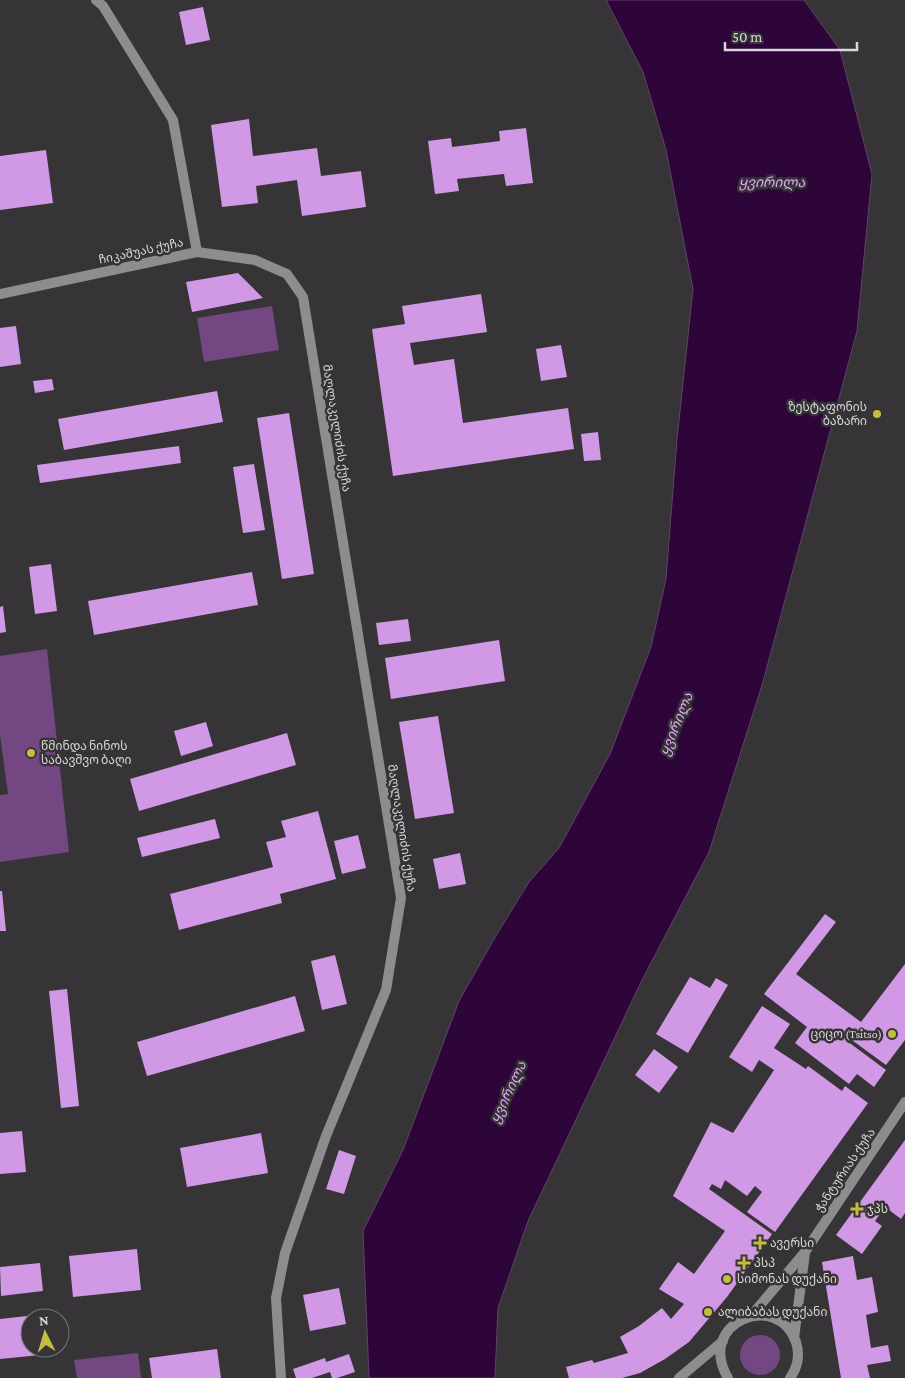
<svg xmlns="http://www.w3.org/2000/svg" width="905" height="1378" font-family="'Crimson Pro','Noto Sans Georgian',serif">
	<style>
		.green { fill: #734782 }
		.water { fill: #2d0539; stroke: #604469 }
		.building { fill: #d198e5 }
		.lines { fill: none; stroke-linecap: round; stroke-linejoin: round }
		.secondary { stroke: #8e8c8f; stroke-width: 10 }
		.poi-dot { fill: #c2bd3f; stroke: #363437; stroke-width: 2 }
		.labels { text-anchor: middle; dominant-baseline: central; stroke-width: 5; stroke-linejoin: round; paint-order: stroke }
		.street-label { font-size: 12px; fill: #d8d7d9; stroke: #363437 }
		.poi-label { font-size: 12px; fill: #d8d7d9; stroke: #363437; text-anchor: start }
		.water-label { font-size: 14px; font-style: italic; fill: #e0a8f5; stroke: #363437 }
	</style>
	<rect width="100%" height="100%" fill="#363437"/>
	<path class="green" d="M 272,306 L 279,350 L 204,362 L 197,318 Z
		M 47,649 L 69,852 L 0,862 L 0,795 L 8,794 L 0,735 L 0,656 Z
		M740 1355a20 20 0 1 1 40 0a20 20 0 1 1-40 0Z
		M 138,1353 L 141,1378 L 77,1378 L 74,1360 Z"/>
	<path class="water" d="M 606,0 L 804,0 L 840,50 L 872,174 L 857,331 L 763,682 L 709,852 L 642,980 L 528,1221 L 498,1308 L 495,1378 L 369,1378 L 363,1231 L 403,1150 L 459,1001 L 494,939 L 529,882 L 559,848 L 610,754 L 651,647 L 666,579 L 677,439 L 693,289 L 666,150 L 643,72 Z"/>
	<path class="building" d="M 203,7 L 210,40 L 186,45 L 179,12 Z
		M 249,119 L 253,156 L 317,148 L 321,176 L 361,171 L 366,207 L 302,216 L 297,180 L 256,186 L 258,203 L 222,207 L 211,125 Z
		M 526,128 L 533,183 L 506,186 L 504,174 L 457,179 L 459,191 L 435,194 L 428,141 L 451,138 L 452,147 L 500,141 L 499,131 Z
		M 46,150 L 53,203 L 0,210 L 0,156 Z
		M 238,273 L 263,298 L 192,312 L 186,282 Z
		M 481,294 L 487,332 L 410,343 L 414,365 L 454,359 L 463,423 L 568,408 L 574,449 L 393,476 L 372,329 L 405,324 L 402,306 Z
		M 16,326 L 21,364 L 0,367 L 0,328 Z
		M 561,345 L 567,377 L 541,381 L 536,349 Z
		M 52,379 L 54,390 L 35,393 L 33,381 Z
		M 217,391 L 223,422 L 64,450 L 58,419 Z
		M 289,413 L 314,574 L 282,579 L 257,418 Z
		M 598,432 L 601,460 L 584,461 L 581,434 Z
		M 179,446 L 181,463 L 40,483 L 37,465 Z
		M 254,464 L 265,530 L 243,533 L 233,467 Z
		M 51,564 L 57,611 L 35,614 L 29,567 Z
		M 252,572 L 258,605 L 94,635 L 88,601 Z
		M 3,606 L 6,632 L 0,633 L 0,607 Z
		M 408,619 L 411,641 L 379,645 L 376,623 Z
		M 499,640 L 505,681 L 391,699 L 385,658 Z
		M 438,716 L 454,813 L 415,819 L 399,722 Z
		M 206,722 L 213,746 L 181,756 L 174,731 Z
		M 287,733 L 296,765 L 139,811 L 130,779 Z
		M 318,811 L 336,879 L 280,894 L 282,903 L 179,930 L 170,894 L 273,867 L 266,842 L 286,837 L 281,821 Z
		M 215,819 L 220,838 L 142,857 L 137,838 Z
		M 358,835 L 366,868 L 342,874 L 334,841 Z
		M 460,853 L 466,884 L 439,889 L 433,859 Z
		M 0,891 L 2,891 L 6,931 L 0,931 Z
		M 825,914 L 836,922 L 796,974 L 861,1022 L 905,964 L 905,1040 L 886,1065 L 849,1038 L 847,1041 L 886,1070 L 874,1087 L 857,1074 L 849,1084 L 795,1043 L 807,1027 L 764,994 Z
		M 335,955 L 347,1004 L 322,1010 L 311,961 Z
		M 690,977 L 710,988 L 716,978 L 728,985 L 688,1053 L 656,1034 Z
		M 67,989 L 79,1106 L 61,1108 L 49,991 Z
		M 295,996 L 305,1031 L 147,1076 L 137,1042 Z
		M 762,1006 L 790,1024 L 774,1048 L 806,1069 L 808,1066 L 842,1091 L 845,1086 L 868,1103 L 775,1232 L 747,1212 L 762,1192 L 755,1186 L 747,1196 L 725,1180 L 721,1189 L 712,1184 L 709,1189 L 772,1234 L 727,1297 L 689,1342 L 665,1359 L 640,1373 L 622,1378 L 569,1378 L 566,1367 L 592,1360 L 594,1363 L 628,1353 L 620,1337 L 639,1326 L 662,1308 L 671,1319 L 684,1304 L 659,1289 L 678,1262 L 694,1274 L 725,1231 L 673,1196 L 711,1122 L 733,1133 L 774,1070 L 759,1060 L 752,1072 L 729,1057 Z
		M 654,1049 L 678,1067 L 659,1093 L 635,1075 Z
		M 22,1131 L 26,1172 L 0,1174 L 0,1133 Z
		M 261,1133 L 268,1173 L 187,1187 L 180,1148 Z
		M 905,1140 L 905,1213 L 901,1219 L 885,1207 L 875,1221 L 882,1226 L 862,1254 L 836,1235 Z
		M 339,1150 L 356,1156 L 344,1194 L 326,1189 Z
		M 137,1249 L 141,1290 L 73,1297 L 69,1256 Z
		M 853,1256 L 857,1280 L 872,1277 L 878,1312 L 866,1315 L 871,1348 L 888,1345 L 891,1361 L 867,1365 L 870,1378 L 841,1378 L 822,1262 Z
		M 40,1263 L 43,1291 L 1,1296 L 0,1267 Z
		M 339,1288 L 346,1324 L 310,1331 L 303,1295 Z
		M 36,1315 L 36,1318 L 30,1318 L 30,1348 L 39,1348 L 40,1355 L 0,1359 L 0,1319 Z
		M 217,1349 L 221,1378 L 152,1378 L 149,1358 Z
		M 349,1354 L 355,1372 L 337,1378 L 332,1378 L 330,1372 L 312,1378 L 296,1378 L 293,1369 L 325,1358 L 326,1362 Z"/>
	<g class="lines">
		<path class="secondary" d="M 96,0 L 103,6 L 173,120 L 197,252
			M 0,294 L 197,252 L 255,260 L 287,274 L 303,297 L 401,898 L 386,990 L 326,1136 L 285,1253 L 276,1298 L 281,1378
			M 751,1316 L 805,1252 L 905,1102
			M 794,1338 L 805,1253
			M 679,1378 L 723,1341
			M 728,1378 C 695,1322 778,1290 796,1342 C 800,1355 798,1367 790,1378"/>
	</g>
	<g class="poi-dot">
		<circle cx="877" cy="414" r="5"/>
		<circle cx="31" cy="753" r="5"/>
		<circle cx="892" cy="1034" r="5"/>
		<path d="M854.5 1201.5h5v5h5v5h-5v5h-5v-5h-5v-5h5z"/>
		<path d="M757.5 1235.5h5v5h5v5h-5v5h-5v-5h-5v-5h5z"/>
		<path d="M741.5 1255.5h5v5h5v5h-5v5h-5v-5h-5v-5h5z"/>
		<circle cx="727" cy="1279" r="5"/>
		<circle cx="708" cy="1312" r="5"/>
	</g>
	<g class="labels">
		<g class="street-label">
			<text transform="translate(141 251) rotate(-12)">ჩიკაშუას ქუჩა</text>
			<text transform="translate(337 428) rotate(81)">მაღლაკელიძის ქუჩა</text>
			<text transform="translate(402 828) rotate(81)">მაღლაკელიძის ქუჩა</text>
			<text transform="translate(845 1170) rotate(-56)">ჭანტურიას ქუჩა</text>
		</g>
		<g class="poi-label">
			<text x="867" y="407" text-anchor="end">ზესტაფონის<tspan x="867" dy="14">ბაზარი</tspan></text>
			<text x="41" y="746">წმინდა ნინოს<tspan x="41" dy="14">საბავშვო ბაღი</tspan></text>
			<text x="882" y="1034" text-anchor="end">ციცო (Tsitso)</text>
			<text x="867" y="1209">ჯპს</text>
			<text x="770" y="1243">ავერსი</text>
			<text x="754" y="1263">პსპ</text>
			<text x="737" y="1279">სიმონას დუქანი</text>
			<text x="718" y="1312">ალიბაბას დუქანი</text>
		</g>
		<g class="water-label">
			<text x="772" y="182">ყვირილა</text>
			<text transform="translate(676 724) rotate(-68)">ყვირილა</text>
			<text transform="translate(508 1092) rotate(-65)">ყვირილა</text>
		</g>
	</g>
	<g transform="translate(45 1333) rotate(355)"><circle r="24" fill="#363437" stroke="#777578"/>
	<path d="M0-4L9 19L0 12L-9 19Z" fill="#c2bd3f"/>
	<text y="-8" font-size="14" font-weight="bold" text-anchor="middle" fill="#d8d7d9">N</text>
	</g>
	<path d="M725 42v8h132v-8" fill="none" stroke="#d8d7d9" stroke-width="2.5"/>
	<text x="732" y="42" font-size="15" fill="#d8d7d9" stroke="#363437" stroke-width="4" paint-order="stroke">50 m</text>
</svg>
